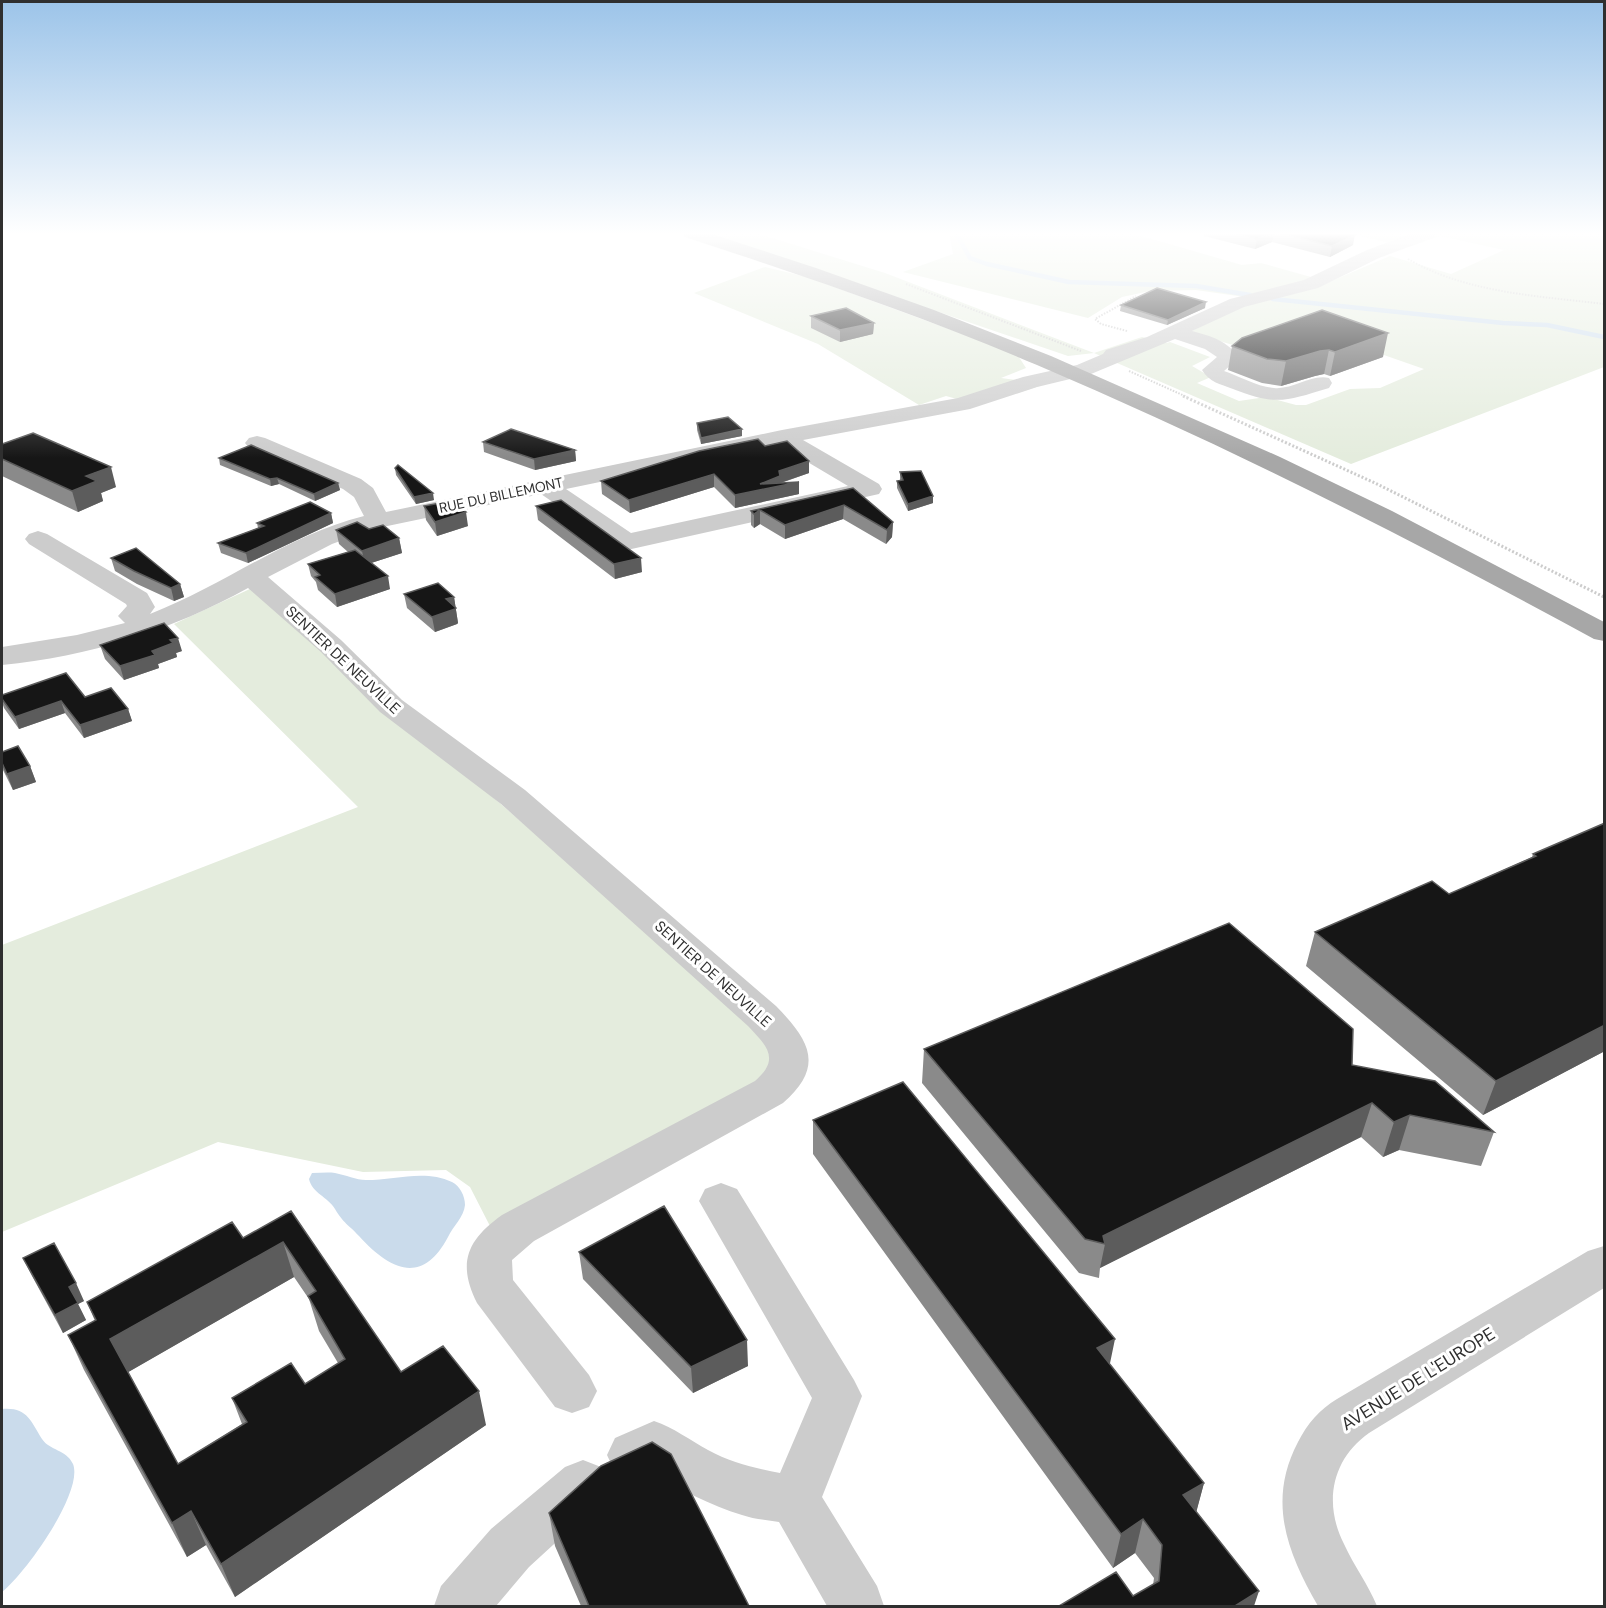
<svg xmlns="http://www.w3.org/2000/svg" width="1606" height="1608" font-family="'DM Sans',sans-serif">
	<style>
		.green { fill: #e4ecdd }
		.water { fill: #cadbeb }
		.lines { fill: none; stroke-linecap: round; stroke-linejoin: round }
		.stream { stroke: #cadbeb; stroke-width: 4.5 }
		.path-far1 { stroke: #ccc; stroke-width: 2; stroke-dasharray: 1.5 1.5; stroke-linecap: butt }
		.path { stroke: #ccc; stroke-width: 3; stroke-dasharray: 2 2; stroke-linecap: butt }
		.minor { fill: #ccc; fill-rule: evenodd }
		.major { fill: #a7a7a7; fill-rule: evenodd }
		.wall { fill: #8a8a8a; fill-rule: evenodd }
		.shaded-wall { fill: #5c5c5c }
		.building { fill: #161616; stroke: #5c5c5c; stroke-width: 1.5; fill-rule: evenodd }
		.labels { text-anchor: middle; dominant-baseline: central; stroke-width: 6; stroke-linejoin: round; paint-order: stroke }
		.far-street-label { font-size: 14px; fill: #2f2f2f; stroke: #fff }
		.street-label { font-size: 15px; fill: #2f2f2f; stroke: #fff }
		.near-street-label { font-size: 18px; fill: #2f2f2f; stroke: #fff }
	</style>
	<rect width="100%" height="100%" fill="#fff"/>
	<path class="green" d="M 707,233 L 756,233 L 885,273 L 1094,353 L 1142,337 L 1167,343 L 1170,342 L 1210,357 L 1192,366 L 1211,377 L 1197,383 L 1239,401 L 1266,397 L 1296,405 L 1306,405 L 1350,389 L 1380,388 L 1424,369 L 1318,332 L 1256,352 L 1190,332 L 1241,306 L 1313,289 L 1390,256 L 1451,274 L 1504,250 L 1440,236 L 1409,247 L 1345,233 L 1604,233 L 1604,367 L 1351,464 L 1094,353 L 1068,356 Z
		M 949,233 L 1131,233 L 1242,265 L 1261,263 L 1311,277 L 1296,286 L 1245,297 L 1196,290 L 1150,291 L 1122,297 L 1088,318 L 903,272 L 953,254 Z
		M 765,267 L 807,277 L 1017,354 L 1026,368 L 1001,378 L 1046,384 L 979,405 L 946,396 L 919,405 L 818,344 L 694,293 Z
		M 252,588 L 761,1030 L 779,1060 L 768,1084 L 491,1228 L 470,1187 L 446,1170 L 363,1172 L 218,1142 L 2,1232 L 2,945 L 358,807 L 174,624 Z"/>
	<path class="water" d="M 312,1173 C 320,1173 328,1172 335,1173 C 346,1175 356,1180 366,1180 C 395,1180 425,1169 452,1182 C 460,1186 465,1196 465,1205 C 464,1217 453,1226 448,1237 C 422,1286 390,1270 359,1236 C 348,1224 344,1224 335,1209 C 328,1197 312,1193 309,1179 Z
		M 2,1409 C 27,1407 30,1420 42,1439 C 50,1451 66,1449 73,1464 C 84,1492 25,1574 2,1592 Z"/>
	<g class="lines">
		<path class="stream" d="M 956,233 L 970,258 L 987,264 L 1069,282 L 1196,286 L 1250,295
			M 1273,299 L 1503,323 L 1547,325 L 1604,337"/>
		<path class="path-far1" d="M 1408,259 C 1466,293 1539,296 1604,304
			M 906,284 L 1081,351
			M 1127,331 L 1101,324 L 1095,319 L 1136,296
			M 1129,371 L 1187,397"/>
		<path class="path" d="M 1183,396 L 1375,483 L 1604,597"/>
		<path class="minor" d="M 1413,233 L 1437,233 L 1435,237 L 1379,258 L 1318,288 L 1244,307 L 1192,331 C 1211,336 1228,341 1239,358 L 1224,371 C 1239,376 1258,387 1274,388 C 1293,390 1310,374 1329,378 L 1332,383 L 1329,388 C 1286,401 1276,406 1233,389 C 1220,384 1209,382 1202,370 L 1217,357 L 1205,349 L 1175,339 L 1091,374 L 1037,387 L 970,409 L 803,440 L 879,484 L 882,489 L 879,494 L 627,550 L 618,547 L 541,494 L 373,529 L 332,544 L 268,577 L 341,640 L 402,700 L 525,790 L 776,1006 C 810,1041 825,1066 783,1103 L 534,1241 L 512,1260 L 513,1280 L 589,1375 L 597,1391 L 589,1407 L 572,1413 L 555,1407 L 477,1303 C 457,1263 467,1240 502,1215 L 755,1081 C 780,1059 768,1047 748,1026 L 501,804 L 380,712 L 321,652 L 248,588 C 172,630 88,657 2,665 L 2,647 L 77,635 L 125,623 L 118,616 L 127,606 L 126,604 L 29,544 L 25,539 L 29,534 L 38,531 L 47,534 L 147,593 L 155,607 L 150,614 C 223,586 287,535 364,516 L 354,497 L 343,489 L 249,448 L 245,443 L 249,438 L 257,436 L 265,438 L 361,479 L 373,488 L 386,512 L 782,430 L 958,398 L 1023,377 L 1077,365 L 1103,354 L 1106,350 L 1147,337 L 1230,299 L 1304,280 L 1367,250 ZM 779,445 L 848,486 L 631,533 L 566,489 Z
			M 721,1183 L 737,1189 L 854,1380 L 862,1396 L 822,1497 L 877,1586 L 884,1606 L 827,1606 L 779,1522 C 767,1520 753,1519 742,1515 C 711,1506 679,1489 652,1471 L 633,1479 L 615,1472 L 607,1455 L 615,1438 L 654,1421 C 674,1428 690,1440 708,1450 C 731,1463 755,1468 780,1473 L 812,1398 L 699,1201 L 705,1189 Z
			M 1604,1246 L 1604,1288 L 1369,1433 C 1332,1459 1323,1503 1344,1544 C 1354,1566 1368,1584 1377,1606 L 1318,1606 C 1287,1552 1267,1501 1298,1442 C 1307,1424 1320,1409 1337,1399 L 1588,1251 Z
			M 583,1460 L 601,1467 L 609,1484 L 601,1501 L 529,1567 L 496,1606 L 434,1606 L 441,1586 L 491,1529 L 565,1467 Z"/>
		<path class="major" d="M 683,233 L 709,233 L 816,268 L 934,310 L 1051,356 L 1280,457 L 1392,511 L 1604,622 L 1604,641 L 1594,639 C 1412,540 1228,446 1037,365 C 922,316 804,276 685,237 Z"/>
	</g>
	<path class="wall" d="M 1205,233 L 1348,233 L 1353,245 L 1330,257 L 1272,242 L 1255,249 L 1204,236 Z
		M 1121,305 L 1205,308 L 1167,325 L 1120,311 Z
		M 811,316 L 874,323 L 873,334 L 840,342 L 811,328 Z
		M 1242,338 L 1383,357 L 1330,376 L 1324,374 L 1315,376 L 1281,386 L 1262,383 L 1228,370 L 1232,346 Z
		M 697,423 L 742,429 L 742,436 L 701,444 L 697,430 Z
		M 483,442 L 575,450 L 576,461 L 535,470 L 484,452 Z
		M 2,444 L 116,487 L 101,493 L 103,501 L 78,512 L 2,476 Z
		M 765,446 L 809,473 L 781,483 L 799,494 L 735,508 L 714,487 L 630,513 L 602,494 L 601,481 Z
		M 219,458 L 338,483 L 340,490 L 315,501 L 279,484 L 271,486 L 220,465 Z
		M 395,468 L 434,500 L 416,504 L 396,475 Z
		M 900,472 L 933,496 L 933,503 L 908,511 L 897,488 L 897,481 L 900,481 Z
		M 853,488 L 893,522 L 892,537 L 886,544 L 843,519 L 785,539 L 760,524 L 754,528 L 751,525 L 751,511 Z
		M 424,506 L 468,526 L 437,536 L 426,520 Z
		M 536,506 L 642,572 L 615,579 L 538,520 Z
		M 331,513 L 333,523 L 248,563 L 221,553 L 218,543 L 258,528 L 257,523 Z
		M 369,529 L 399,538 L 402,553 L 371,563 L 390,589 L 337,607 L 318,590 L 316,582 L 311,576 L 308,564 L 348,552 L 339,544 L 336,530 Z
		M 111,558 L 180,584 L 184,597 L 174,601 L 137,584 L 115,571 Z
		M 404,594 L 454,597 L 458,623 L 457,624 L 435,632 L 407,608 Z
		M 100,645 L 182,651 L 176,653 L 177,657 L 158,664 L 159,668 L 124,680 L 105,659 Z
		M 2,695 L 85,697 L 128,709 L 132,721 L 84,738 L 65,713 L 19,729 L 4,708 L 2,702 Z
		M 2,752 L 30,766 L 36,782 L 13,790 L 2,768 Z
		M 1605,823 L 1605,1053 L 1603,1052 L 1483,1115 L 1306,966 L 1315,932 L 1449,894 L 1532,857 L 1533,854 Z
		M 924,1049 L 1352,1065 L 1494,1132 L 1481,1166 L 1399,1150 L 1383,1157 L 1361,1137 L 1100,1268 L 1099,1278 L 1079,1273 L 922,1083 Z
		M 813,1120 L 1110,1365 L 1204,1483 L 1196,1512 L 1259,1591 L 1153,1585 L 1154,1578 L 1135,1553 L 1113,1568 L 813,1154 Z
		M 291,1211 L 401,1372 L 486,1425 L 235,1597 L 206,1545 L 187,1557 L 84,1370 L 68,1335 L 95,1321 L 87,1302 L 243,1238 ZM 294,1277 L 309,1299 L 319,1331 L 338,1363 L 305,1384 L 232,1398 L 242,1424 L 178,1464 L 128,1372 Z
		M 579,1252 L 748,1366 L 693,1393 L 583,1279 Z
		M 23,1258 L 84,1301 L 78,1304 L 86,1320 L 63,1333 L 32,1276 Z
		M 549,1513 L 749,1606 L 581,1606 L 555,1546 Z"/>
	<path class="shaded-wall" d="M 1271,233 L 1274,233 L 1272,242 L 1255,249 L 1257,239 Z
		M 1355,235 L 1353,245 L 1330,257 L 1332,246 Z
		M 1206,302 L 1205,308 L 1167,325 L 1168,320 Z
		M 874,323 L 873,334 L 840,342 L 840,330 Z
		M 1388,333 L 1383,357 L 1330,376 L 1335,352 Z
		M 1329,350 L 1324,374 L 1315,376 L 1281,386 L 1286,361 L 1320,351 Z
		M 742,429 L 742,436 L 701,444 L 701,438 Z
		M 575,450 L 576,461 L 535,470 L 534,459 Z
		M 809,461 L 809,473 L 780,483 L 799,482 L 799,494 L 735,508 L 735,495 L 760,484 L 779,471 Z
		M 111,467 L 116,487 L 101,493 L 103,501 L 78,512 L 72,491 L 86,476 Z
		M 714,474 L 714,487 L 630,513 L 629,500 Z
		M 277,478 L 279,484 L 271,486 L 270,479 Z
		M 338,483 L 340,490 L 315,501 L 314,494 Z
		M 433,493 L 434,500 L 416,504 L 414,497 Z
		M 933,496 L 933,503 L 908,511 L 908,504 Z
		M 844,505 L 843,519 L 785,539 L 785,525 Z
		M 760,510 L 760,524 L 754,528 L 754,514 Z
		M 466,512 L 468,526 L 437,536 L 435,522 Z
		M 331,513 L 333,523 L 248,563 L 246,553 Z
		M 893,522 L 892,537 L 886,544 L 887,530 Z
		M 399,538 L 402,553 L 365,565 L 362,551 Z
		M 641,558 L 642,572 L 615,579 L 614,564 Z
		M 388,576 L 390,589 L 337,607 L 335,594 Z
		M 180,584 L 184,597 L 174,601 L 171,588 Z
		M 454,597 L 458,623 L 457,624 L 435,632 L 432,617 L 446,599 Z
		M 178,638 L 182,651 L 176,653 L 177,657 L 158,664 L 159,668 L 124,680 L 120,666 L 170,640 Z
		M 61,701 L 65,713 L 19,729 L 15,717 Z
		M 128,709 L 132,721 L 84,738 L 80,725 Z
		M 30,766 L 36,782 L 13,790 L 7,774 Z
		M 1605,1025 L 1605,1048 L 1603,1052 L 1483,1115 L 1496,1081 Z
		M 1372,1103 L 1361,1137 L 1100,1268 L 1105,1244 L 1103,1236 Z
		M 1410,1115 L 1399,1150 L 1383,1157 L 1394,1122 Z
		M 283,1242 L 294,1277 L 125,1374 L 110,1339 Z
		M 76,1283 L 84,1301 L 78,1304 L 86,1320 L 63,1333 L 55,1315 L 69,1287 Z
		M 1115,1339 L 1108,1373 L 1097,1348 Z
		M 747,1340 L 748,1366 L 693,1393 L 691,1367 Z
		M 479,1391 L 486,1425 L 235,1597 L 221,1564 Z
		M 1204,1483 L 1195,1517 L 1183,1495 Z
		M 191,1511 L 206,1545 L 187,1557 L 172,1523 Z
		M 1143,1519 L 1135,1553 L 1113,1568 L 1121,1534 Z
		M 1259,1591 L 1254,1606 L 1235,1606 Z"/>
	<path class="building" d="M 1235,233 L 1271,233 L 1257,239 Z
		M 1279,233 L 1348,233 L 1355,235 L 1332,246 Z
		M 1157,288 L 1206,302 L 1168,320 L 1121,305 Z
		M 846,308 L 874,323 L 840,330 L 811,316 Z
		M 1322,310 L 1388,333 L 1335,352 L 1329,350 L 1320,351 L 1286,361 L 1267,359 L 1232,346 L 1242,338 Z
		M 728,417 L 742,429 L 701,438 L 697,423 Z
		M 511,429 L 575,450 L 534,459 L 483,442 Z
		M 33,433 L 111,467 L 86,476 L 97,481 L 72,491 L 2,459 L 2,444 Z
		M 758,439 L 765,446 L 787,441 L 809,461 L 779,471 L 780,476 L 760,484 L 799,482 L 735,495 L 714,474 L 629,500 L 601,481 L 699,451 Z
		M 251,445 L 338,483 L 314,494 L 277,478 L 270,479 L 219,458 Z
		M 398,465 L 433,493 L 414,497 L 395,468 Z
		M 921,471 L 933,496 L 908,504 L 897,481 L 903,480 L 900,472 Z
		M 853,488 L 893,522 L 887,530 L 844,505 L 785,525 L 760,510 L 754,514 L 751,511 Z
		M 561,500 L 641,558 L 614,564 L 536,506 Z
		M 451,501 L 466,512 L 435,522 L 424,506 Z
		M 310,502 L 331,513 L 246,553 L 218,543 L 264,526 L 257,523 Z
		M 357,522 L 369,529 L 383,525 L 399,538 L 362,551 L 336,530 Z
		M 136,548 L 180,584 L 171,588 L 134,571 L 111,558 Z
		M 355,550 L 388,576 L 335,594 L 315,577 L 320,575 L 308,564 Z
		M 438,583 L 454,597 L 446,599 L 456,608 L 455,609 L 432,617 L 404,594 Z
		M 164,623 L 178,638 L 170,640 L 173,643 L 152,651 L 155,655 L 120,666 L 100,645 Z
		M 66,673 L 85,697 L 111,688 L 128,709 L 80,725 L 61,701 L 15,717 L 2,699 L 2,695 Z
		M 18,746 L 30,766 L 7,774 L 2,763 L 2,752 Z
		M 1605,823 L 1605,1025 L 1496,1081 L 1315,932 L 1432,881 L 1449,894 L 1536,856 L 1533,854 Z
		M 1229,923 L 1353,1029 L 1352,1065 L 1435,1081 L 1494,1132 L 1410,1115 L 1394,1122 L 1372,1103 L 1103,1236 L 1105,1244 L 1085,1239 L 924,1049 Z
		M 903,1082 L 1115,1339 L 1097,1348 L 1204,1483 L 1183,1495 L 1259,1591 L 1235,1606 L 1059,1606 L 1116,1572 L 1133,1596 L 1159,1581 L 1162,1545 L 1143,1519 L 1121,1534 L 813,1120 Z
		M 664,1206 L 747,1340 L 691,1367 L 579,1252 Z
		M 291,1211 L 401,1372 L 443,1346 L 479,1391 L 221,1564 L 191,1511 L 172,1523 L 68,1335 L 96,1320 L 87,1302 L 232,1222 L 243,1238 ZM 283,1242 L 316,1291 L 308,1296 L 345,1359 L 305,1384 L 291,1363 L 232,1398 L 247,1422 L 178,1464 L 110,1339 Z
		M 54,1243 L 76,1283 L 69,1287 L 78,1303 L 55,1315 L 23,1258 Z
		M 652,1442 L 671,1454 L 749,1606 L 589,1606 L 549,1513 L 601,1466 Z"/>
	<linearGradient id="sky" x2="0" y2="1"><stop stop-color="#9cc4e9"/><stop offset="0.51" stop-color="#fff"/><stop offset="1" stop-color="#fff" stop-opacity="0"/></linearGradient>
	<rect width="1606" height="458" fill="url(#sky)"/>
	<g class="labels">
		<g class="far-street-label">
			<text transform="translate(501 495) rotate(-12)">RUE DU BILLEMONT</text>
		</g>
		<g class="street-label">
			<text transform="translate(343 660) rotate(43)">SENTIER DE NEUVILLE</text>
			<text transform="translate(713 974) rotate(42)">SENTIER DE NEUVILLE</text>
		</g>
		<g class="near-street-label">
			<text transform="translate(1418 1379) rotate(-32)">AVENUE DE L'EUROPE</text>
		</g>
	</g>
	<rect width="1606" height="1608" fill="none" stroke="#2f2f2f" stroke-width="6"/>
</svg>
